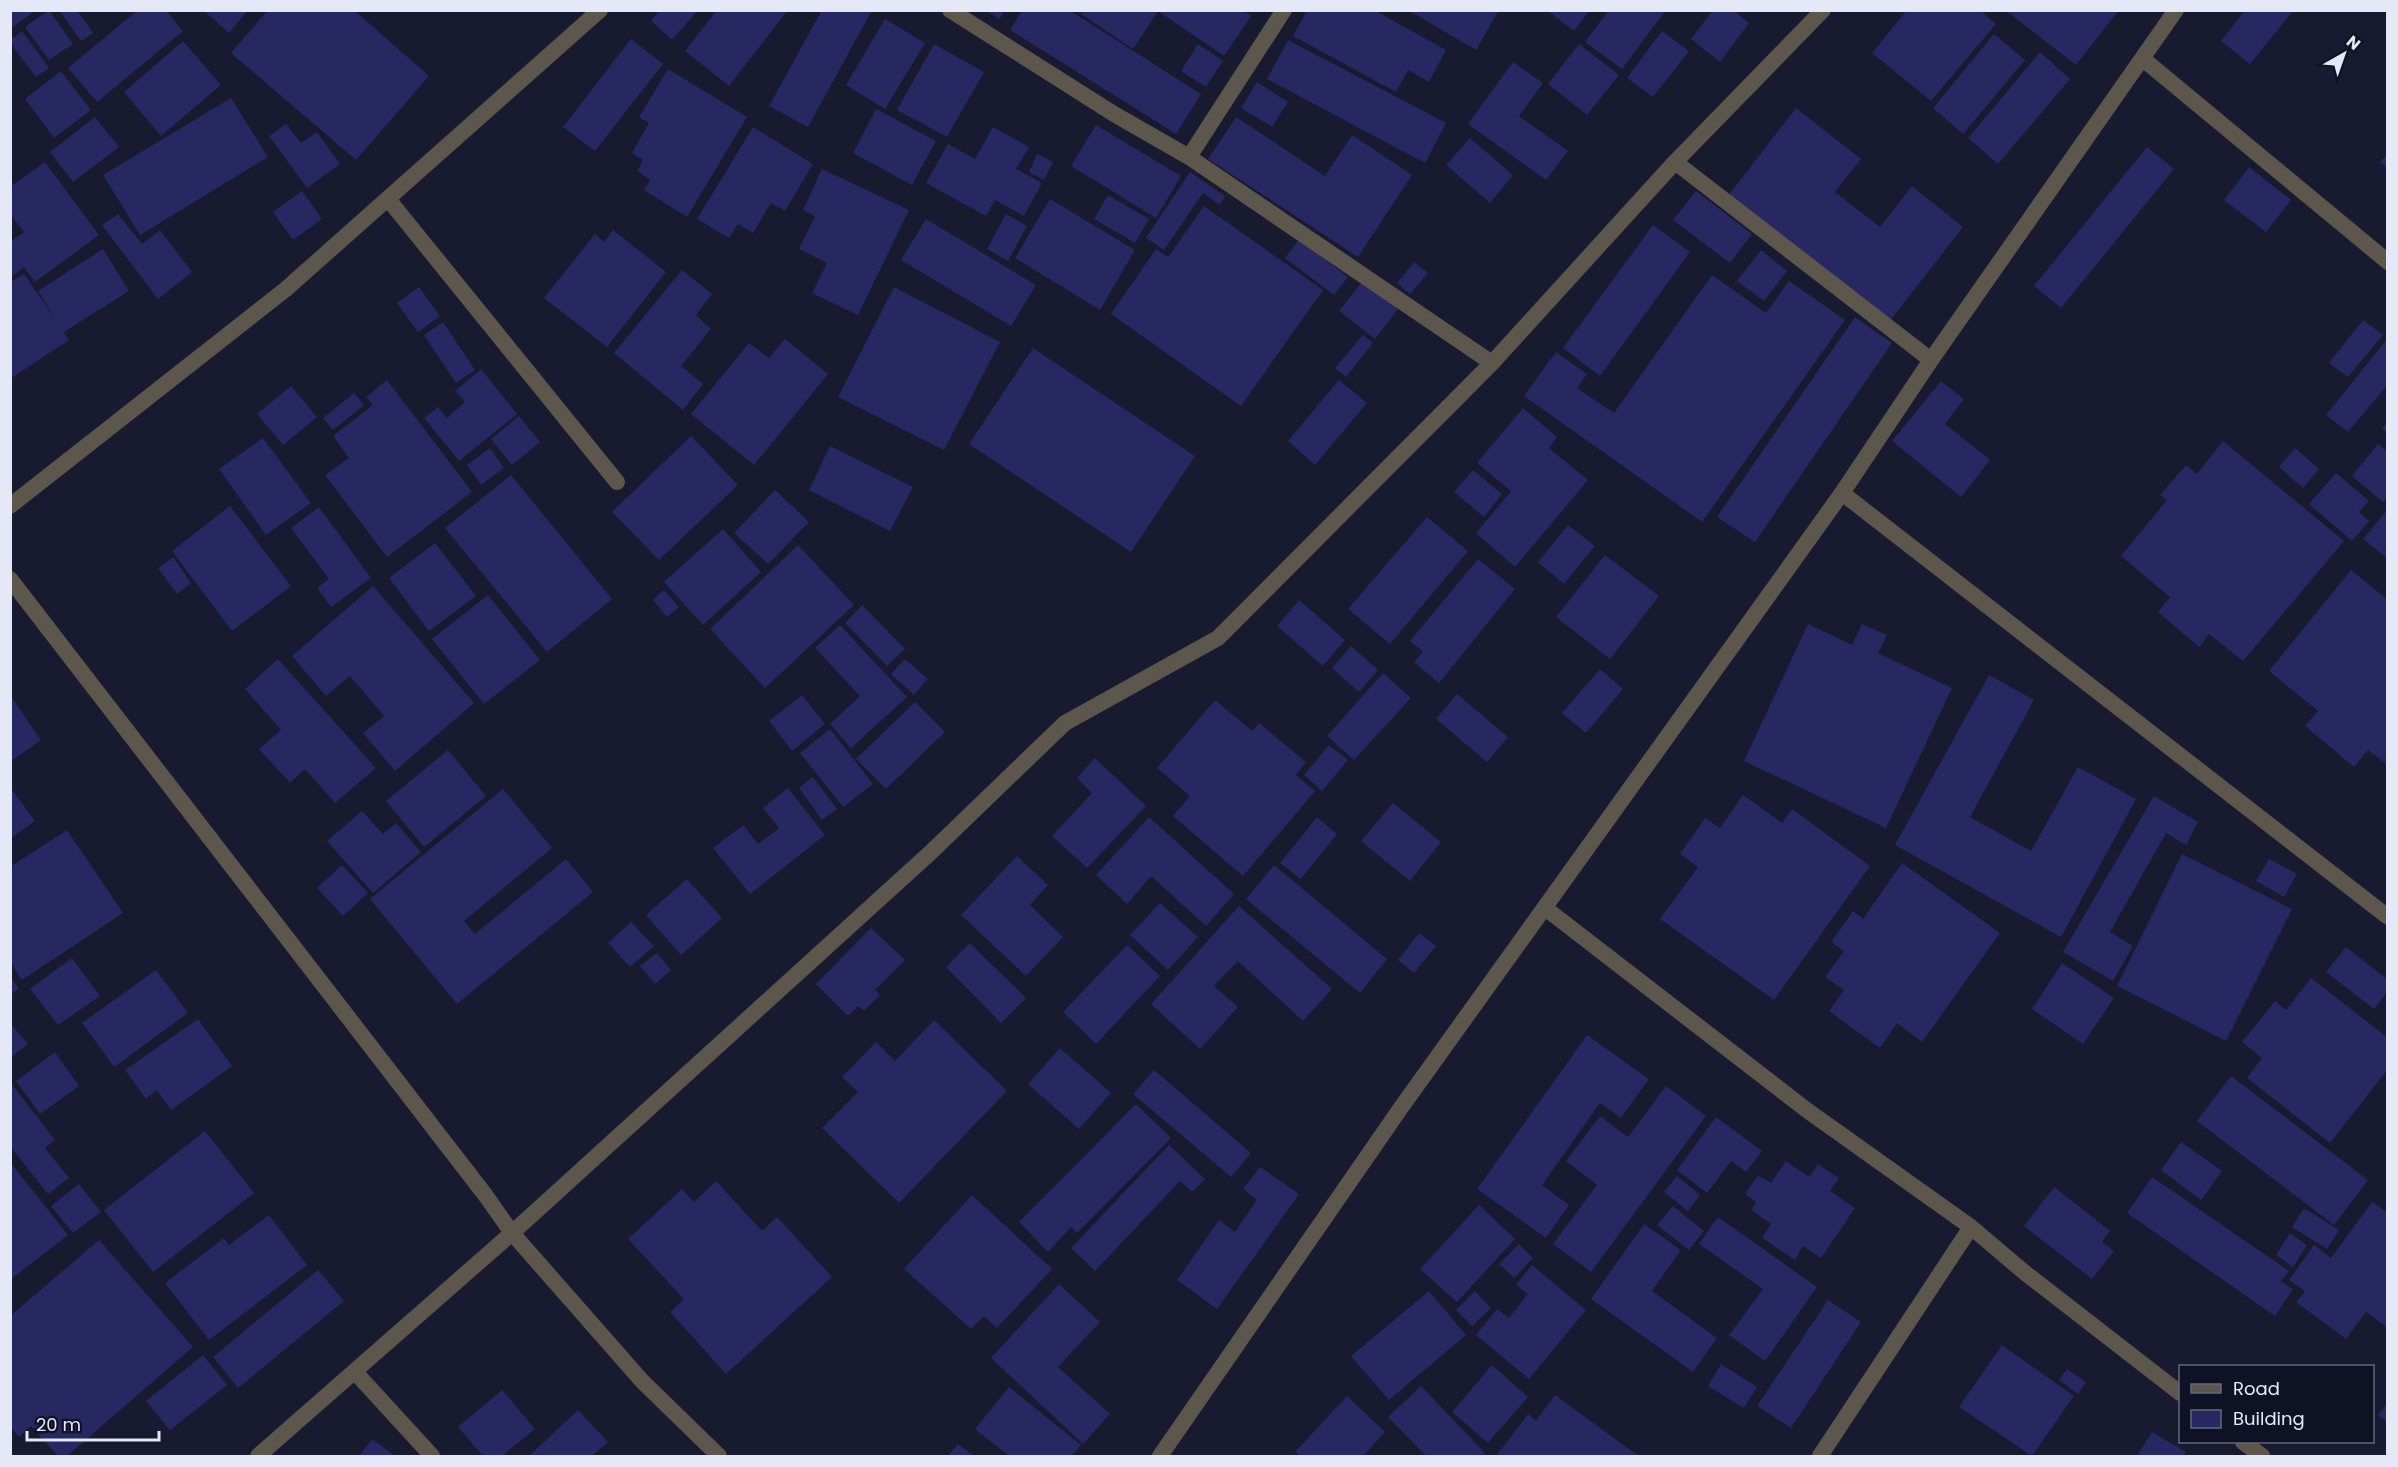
<svg xmlns="http://www.w3.org/2000/svg" width="2398" height="1467" font-family="Poppins,sans-serif">
	<style>
		.building { fill: #272762 }
		.lines { fill: none; stroke-linecap: round; stroke-linejoin: round }
		.minor { stroke: #5d564c; stroke-width: 16 }
	</style>
	<rect width="100%" height="100%" fill="#181a2f"/>
	<path class="building" d="M 10,10 L 36,10 L 10,29 Z
		M 49,10 L 73,44 L 49,60 L 25,27 Z
		M 59,10 L 77,10 L 93,33 L 81,41 Z
		M 138,10 L 166,10 L 183,31 L 97,102 L 68,68 Z
		M 203,10 L 248,10 L 229,33 Z
		M 268,10 L 354,10 L 429,76 L 356,160 L 231,53 Z
		M 660,10 L 698,10 L 672,40 L 651,21 Z
		M 717,10 L 788,10 L 729,86 L 685,51 Z
		M 822,10 L 872,10 L 808,127 L 769,106 Z
		M 985,10 L 1004,10 L 1000,19 Z
		M 1022,10 L 1069,10 L 1201,94 L 1176,134 L 1010,30 Z
		M 1083,10 L 1243,10 L 1251,16 L 1224,56 L 1158,11 L 1133,49 L 1081,14 Z
		M 1307,10 L 1374,10 L 1446,50 L 1429,82 L 1408,70 L 1396,92 L 1293,36 Z
		M 1408,10 L 1499,10 L 1476,50 Z
		M 1547,10 L 1590,10 L 1574,31 Z
		M 1609,10 L 1666,10 L 1622,69 L 1585,42 Z
		M 1713,10 L 1733,10 L 1749,23 L 1720,62 L 1691,39 Z
		M 1907,10 L 1980,10 L 1996,24 L 1931,101 L 1872,53 Z
		M 2005,10 L 2119,10 L 2076,65 Z
		M 2245,10 L 2294,10 L 2250,64 L 2221,41 Z
		M 885,19 L 925,43 L 885,109 L 846,85 Z
		M 22,31 L 49,68 L 36,77 L 10,43 L 10,40 Z
		M 1662,31 L 1689,51 L 1653,97 L 1627,78 Z
		M 1994,34 L 2025,60 L 1963,134 L 1933,108 Z
		M 631,39 L 663,64 L 595,151 L 563,127 Z
		M 1288,40 L 1446,123 L 1425,163 L 1267,79 Z
		M 183,41 L 221,85 L 161,136 L 124,92 Z
		M 934,44 L 984,72 L 947,137 L 897,110 Z
		M 1198,44 L 1223,61 L 1206,87 L 1181,71 Z
		M 1579,44 L 1619,75 L 1587,115 L 1548,84 Z
		M 2040,52 L 2070,79 L 1998,164 L 1968,138 Z
		M 1513,62 L 1543,83 L 1519,116 L 1568,151 L 1546,180 L 1468,124 Z
		M 668,69 L 747,117 L 687,217 L 644,190 L 650,180 L 637,171 L 643,160 L 632,153 L 649,123 L 639,117 Z
		M 61,71 L 91,110 L 54,138 L 25,99 Z
		M 1257,82 L 1288,102 L 1272,127 L 1241,108 Z
		M 231,98 L 268,157 L 140,235 L 103,175 Z
		M 1796,108 L 1861,159 L 1835,192 L 1880,227 L 1912,186 L 1963,227 L 1889,322 L 1728,196 Z
		M 876,109 L 936,141 L 912,185 L 853,153 Z
		M 95,117 L 119,147 L 73,182 L 50,152 Z
		M 1236,117 L 1325,176 L 1352,135 L 1412,175 L 1358,257 L 1208,159 Z
		M 286,124 L 301,143 L 317,132 L 340,164 L 307,188 L 269,136 Z
		M 1096,125 L 1181,176 L 1156,218 L 1071,166 Z
		M 753,127 L 813,164 L 785,211 L 771,203 L 753,233 L 738,224 L 729,238 L 697,219 Z
		M 993,127 L 1029,147 L 1016,169 L 1042,183 L 1024,216 L 995,200 L 986,216 L 926,183 L 948,144 L 975,159 Z
		M 1470,138 L 1513,175 L 1490,203 L 1446,165 Z
		M 2147,147 L 2174,169 L 2061,308 L 2034,286 Z
		M 1037,154 L 1053,162 L 1044,180 L 1029,172 Z
		M 2388,154 L 2388,168 L 2380,162 Z
		M 45,162 L 99,235 L 35,282 L 24,267 L 10,278 L 10,242 L 24,232 L 10,214 L 10,187 Z
		M 2249,167 L 2291,200 L 2266,232 L 2224,200 Z
		M 822,169 L 909,210 L 858,315 L 812,293 L 827,263 L 799,249 L 815,216 L 803,210 Z
		M 1190,172 L 1225,196 L 1220,205 L 1203,193 L 1164,250 L 1146,238 Z
		M 302,191 L 322,219 L 293,240 L 273,212 Z
		M 1696,191 L 1752,234 L 1730,263 L 1673,220 Z
		M 1108,195 L 1149,219 L 1135,243 L 1094,219 Z
		M 1050,199 L 1135,250 L 1100,310 L 1015,258 Z
		M 1204,206 L 1323,290 L 1241,406 L 1111,314 L 1156,249 L 1168,257 Z
		M 118,214 L 142,244 L 160,230 L 192,272 L 158,299 L 102,225 Z
		M 1006,214 L 1027,226 L 1008,261 L 987,249 Z
		M 926,219 L 1036,285 L 1011,326 L 901,260 Z
		M 1653,225 L 1690,252 L 1600,376 L 1563,348 Z
		M 613,230 L 666,272 L 607,347 L 544,298 L 595,234 L 604,242 Z
		M 1299,239 L 1348,277 L 1334,295 L 1285,258 Z
		M 103,249 L 129,291 L 64,332 L 69,340 L 10,379 L 10,282 L 24,274 L 56,320 L 38,291 Z
		M 1761,250 L 1787,271 L 1764,301 L 1737,281 Z
		M 1414,262 L 1428,273 L 1410,294 L 1397,283 Z
		M 682,270 L 712,294 L 696,315 L 711,329 L 681,366 L 703,384 L 683,410 L 614,353 Z
		M 1712,275 L 1766,313 L 1789,281 L 1845,320 L 1702,522 L 1524,396 L 1556,352 L 1587,374 L 1577,388 L 1614,413 Z
		M 1364,279 L 1399,308 L 1375,339 L 1339,311 Z
		M 419,287 L 440,316 L 418,332 L 397,303 Z
		M 894,287 L 1000,342 L 944,450 L 838,397 Z
		M 1855,317 L 1892,343 L 1755,542 L 1717,517 Z
		M 2363,320 L 2383,335 L 2348,377 L 2329,363 Z
		M 443,322 L 475,370 L 456,383 L 424,335 Z
		M 1363,335 L 1373,343 L 1346,377 L 1335,368 Z
		M 2388,338 L 2388,384 L 2348,432 L 2326,415 Z
		M 785,339 L 828,374 L 754,465 L 691,414 L 749,343 L 769,358 Z
		M 1033,348 L 1195,456 L 1131,552 L 969,444 Z
		M 481,369 L 517,414 L 459,461 L 424,418 L 438,407 L 447,418 L 465,402 L 455,391 Z
		M 387,380 L 472,492 L 387,557 L 325,475 L 349,458 L 333,436 L 373,405 L 366,397 Z
		M 1339,380 L 1367,403 L 1315,465 L 1288,441 Z
		M 1941,381 L 1964,399 L 1945,424 L 1990,460 L 1961,497 L 1892,441 Z
		M 291,386 L 317,417 L 283,445 L 257,414 Z
		M 354,393 L 364,405 L 333,430 L 323,418 Z
		M 1523,408 L 1557,437 L 1549,448 L 1588,480 L 1515,567 L 1476,533 L 1511,491 L 1477,463 Z
		M 519,416 L 540,442 L 512,465 L 491,439 Z
		M 2388,421 L 2388,433 L 2382,429 Z
		M 691,436 L 738,485 L 659,560 L 612,512 Z
		M 263,438 L 311,503 L 266,535 L 219,469 Z
		M 2223,441 L 2344,541 L 2243,661 L 2209,634 L 2199,647 L 2158,612 L 2170,597 L 2121,556 L 2167,500 L 2160,495 L 2186,465 L 2197,474 Z
		M 2378,444 L 2388,452 L 2388,496 L 2383,502 L 2352,476 Z
		M 830,446 L 913,487 L 890,531 L 809,490 Z
		M 490,448 L 504,468 L 481,485 L 467,465 Z
		M 2295,448 L 2319,469 L 2303,488 L 2279,467 Z
		M 1473,470 L 1502,494 L 1484,517 L 1454,492 Z
		M 2336,473 L 2369,501 L 2359,512 L 2369,521 L 2352,541 L 2309,504 Z
		M 511,475 L 612,599 L 547,652 L 445,528 Z
		M 775,490 L 809,522 L 768,564 L 734,533 Z
		M 230,506 L 291,586 L 232,631 L 172,551 Z
		M 319,507 L 371,578 L 331,607 L 317,588 L 329,579 L 291,528 Z
		M 2388,509 L 2388,559 L 2363,539 Z
		M 1427,517 L 1468,551 L 1390,644 L 1348,609 Z
		M 1568,525 L 1595,546 L 1564,584 L 1538,562 Z
		M 723,529 L 761,572 L 703,625 L 664,582 Z
		M 435,543 L 476,596 L 429,631 L 389,578 Z
		M 798,545 L 854,605 L 765,688 L 710,629 Z
		M 1605,555 L 1659,596 L 1610,659 L 1556,617 Z
		M 173,557 L 191,583 L 177,594 L 158,568 Z
		M 1478,559 L 1515,589 L 1439,683 L 1414,662 L 1423,652 L 1410,641 Z
		M 2351,570 L 2388,600 L 2388,765 L 2368,750 L 2354,767 L 2305,726 L 2318,711 L 2269,671 Z
		M 373,586 L 474,703 L 395,771 L 363,733 L 384,716 L 350,676 L 326,696 L 292,656 Z
		M 664,590 L 679,607 L 667,617 L 653,600 Z
		M 488,595 L 540,660 L 484,704 L 432,639 Z
		M 1299,600 L 1345,640 L 1323,666 L 1277,626 Z
		M 862,605 L 905,649 L 887,666 L 845,623 Z
		M 1808,624 L 1852,645 L 1862,624 L 1887,635 L 1878,653 L 1952,688 L 1886,828 L 1744,761 Z
		M 840,625 L 907,697 L 851,748 L 830,724 L 860,696 L 815,648 Z
		M 1351,646 L 1378,670 L 1359,692 L 1332,668 Z
		M 278,659 L 376,768 L 335,803 L 305,769 L 290,783 L 259,749 L 281,730 L 245,689 Z
		M 905,659 L 928,679 L 914,695 L 891,674 Z
		M 1600,669 L 1623,689 L 1586,733 L 1562,713 Z
		M 1383,673 L 1411,698 L 1354,760 L 1327,736 Z
		M 1989,675 L 2034,700 L 1970,817 L 2031,851 L 2078,767 L 2136,799 L 2061,937 L 1895,845 Z
		M 1457,694 L 1508,737 L 1487,762 L 1436,719 Z
		M 10,695 L 41,740 L 10,762 Z
		M 802,695 L 825,724 L 792,751 L 769,721 Z
		M 1215,700 L 1252,731 L 1259,723 L 1306,762 L 1296,775 L 1315,791 L 1243,876 L 1173,816 L 1190,796 L 1157,768 Z
		M 915,702 L 945,732 L 886,789 L 856,759 Z
		M 830,729 L 873,784 L 843,807 L 800,753 Z
		M 1329,745 L 1348,760 L 1322,791 L 1304,775 Z
		M 448,750 L 486,796 L 424,847 L 386,801 Z
		M 1095,758 L 1146,806 L 1087,868 L 1052,836 L 1092,793 L 1077,778 Z
		M 813,777 L 837,809 L 822,820 L 799,788 Z
		M 10,787 L 35,821 L 10,839 Z
		M 788,788 L 825,835 L 750,894 L 713,848 L 743,825 L 758,844 L 779,828 L 763,808 Z
		M 503,789 L 552,848 L 464,921 L 475,934 L 566,859 L 593,892 L 457,1004 L 370,899 Z
		M 1743,795 L 1782,823 L 1792,809 L 1870,866 L 1774,1000 L 1660,919 L 1698,867 L 1680,854 L 1705,818 L 1720,828 Z
		M 2154,796 L 2198,822 L 2186,845 L 2166,833 L 2110,932 L 2133,946 L 2113,981 L 2063,952 Z
		M 1393,803 L 1441,842 L 1410,881 L 1361,841 Z
		M 362,811 L 383,834 L 396,823 L 421,852 L 373,893 L 327,841 Z
		M 1149,817 L 1234,894 L 1206,926 L 1151,876 L 1127,904 L 1096,875 Z
		M 1317,817 L 1337,834 L 1301,879 L 1280,863 Z
		M 67,830 L 123,913 L 22,980 L 10,962 L 10,867 Z
		M 2182,854 L 2292,909 L 2226,1041 L 2117,986 Z
		M 1017,856 L 1048,885 L 1030,905 L 1063,937 L 1026,976 L 961,915 Z
		M 2269,859 L 2297,874 L 2284,897 L 2256,881 Z
		M 1902,863 L 2000,933 L 1922,1042 L 1897,1023 L 1880,1048 L 1829,1011 L 1844,990 L 1825,977 L 1844,951 L 1831,942 L 1853,911 L 1863,919 Z
		M 342,865 L 368,893 L 343,916 L 317,888 Z
		M 1274,865 L 1387,959 L 1360,993 L 1246,899 Z
		M 687,879 L 722,918 L 681,955 L 646,915 Z
		M 1160,903 L 1198,937 L 1168,970 L 1130,935 Z
		M 1239,906 L 1332,989 L 1303,1021 L 1238,961 L 1214,986 L 1238,1007 L 1200,1049 L 1151,1004 Z
		M 631,922 L 654,946 L 630,967 L 608,943 Z
		M 871,928 L 905,960 L 875,990 L 880,995 L 864,1011 L 858,1006 L 848,1016 L 816,984 Z
		M 1419,933 L 1436,946 L 1414,973 L 1398,960 Z
		M 970,943 L 1026,998 L 1001,1023 L 946,967 Z
		M 1127,945 L 1160,976 L 1096,1044 L 1063,1012 Z
		M 2346,947 L 2388,980 L 2388,991 L 2374,1009 L 2326,972 Z
		M 657,953 L 671,970 L 655,984 L 640,966 Z
		M 72,958 L 100,996 L 58,1025 L 30,989 Z
		M 2062,963 L 2114,998 L 2083,1044 L 2032,1009 Z
		M 156,970 L 188,1013 L 114,1067 L 82,1023 Z
		M 10,976 L 19,988 L 10,995 Z
		M 2311,978 L 2388,1038 L 2388,1069 L 2330,1143 L 2247,1078 L 2262,1058 L 2242,1042 L 2275,1001 L 2286,1010 Z
		M 198,1019 L 232,1066 L 171,1110 L 157,1090 L 146,1099 L 125,1070 Z
		M 934,1020 L 1007,1091 L 899,1203 L 822,1128 L 858,1092 L 842,1077 L 876,1042 L 895,1061 Z
		M 10,1023 L 28,1044 L 10,1058 Z
		M 1587,1035 L 1649,1079 L 1621,1118 L 1600,1103 L 1542,1185 L 1569,1205 L 1546,1238 L 1477,1189 Z
		M 1060,1048 L 1111,1093 L 1079,1129 L 1028,1084 Z
		M 55,1052 L 79,1086 L 40,1114 L 16,1081 Z
		M 1154,1070 L 1251,1153 L 1231,1177 L 1133,1094 Z
		M 2231,1076 L 2368,1180 L 2334,1225 L 2197,1121 Z
		M 10,1082 L 55,1140 L 45,1148 L 69,1178 L 48,1194 L 10,1146 Z
		M 1666,1086 L 1706,1116 L 1591,1272 L 1553,1244 L 1597,1185 L 1566,1161 L 1600,1116 L 1628,1137 Z
		M 1136,1104 L 1171,1138 L 1077,1233 L 1071,1227 L 1048,1252 L 1019,1222 Z
		M 1716,1117 L 1762,1151 L 1746,1172 L 1731,1161 L 1707,1193 L 1677,1170 Z
		M 205,1131 L 254,1193 L 153,1272 L 104,1210 Z
		M 2181,1142 L 2222,1171 L 2201,1200 L 2161,1170 Z
		M 1169,1145 L 1205,1179 L 1192,1192 L 1180,1181 L 1095,1271 L 1071,1248 Z
		M 1786,1161 L 1809,1177 L 1818,1164 L 1839,1178 L 1830,1191 L 1855,1208 L 1821,1258 L 1803,1246 L 1795,1260 L 1762,1238 L 1771,1224 L 1751,1210 L 1756,1202 L 1745,1194 L 1758,1175 L 1771,1183 Z
		M 10,1162 L 68,1235 L 10,1280 Z
		M 1260,1167 L 1299,1194 L 1217,1309 L 1177,1280 L 1219,1220 L 1235,1232 L 1257,1200 L 1243,1189 Z
		M 1677,1176 L 1700,1195 L 1688,1211 L 1664,1192 Z
		M 2152,1177 L 2289,1271 L 2281,1281 L 2293,1289 L 2275,1316 L 2127,1213 Z
		M 716,1181 L 762,1231 L 777,1217 L 832,1277 L 726,1374 L 670,1312 L 684,1299 L 628,1239 L 682,1189 L 694,1202 Z
		M 79,1184 L 101,1212 L 73,1233 L 51,1206 Z
		M 2054,1187 L 2110,1231 L 2102,1242 L 2114,1251 L 2092,1279 L 2024,1226 Z
		M 972,1195 L 1052,1269 L 997,1328 L 984,1316 L 971,1329 L 904,1269 Z
		M 2372,1202 L 2388,1213 L 2388,1328 L 2366,1312 L 2346,1339 L 2296,1302 L 2305,1291 L 2289,1280 L 2314,1245 L 2331,1258 Z
		M 1479,1205 L 1515,1239 L 1457,1302 L 1420,1269 Z
		M 1673,1206 L 1704,1231 L 1689,1250 L 1657,1225 Z
		M 2304,1208 L 2339,1230 L 2327,1249 L 2292,1227 Z
		M 269,1215 L 307,1265 L 209,1340 L 165,1283 L 224,1238 L 229,1245 Z
		M 1718,1217 L 1817,1287 L 1765,1361 L 1729,1335 L 1763,1289 L 1699,1244 Z
		M 1644,1224 L 1681,1250 L 1652,1291 L 1717,1338 L 1693,1372 L 1591,1299 Z
		M 2290,1233 L 2307,1245 L 2293,1267 L 2276,1255 Z
		M 99,1240 L 193,1347 L 67,1456 L 58,1456 L 31,1426 L 19,1437 L 10,1426 L 10,1316 Z
		M 1519,1244 L 1533,1258 L 1514,1278 L 1499,1264 Z
		M 1532,1265 L 1586,1310 L 1529,1379 L 1476,1335 L 1497,1309 L 1509,1318 L 1528,1294 L 1516,1285 Z
		M 318,1270 L 344,1301 L 238,1388 L 213,1357 Z
		M 1059,1284 L 1100,1322 L 1058,1367 L 1110,1414 L 1083,1444 L 991,1358 Z
		M 1429,1291 L 1466,1335 L 1389,1400 L 1351,1356 Z
		M 1475,1291 L 1491,1308 L 1472,1326 L 1456,1310 Z
		M 1828,1300 L 1861,1322 L 1791,1428 L 1757,1406 Z
		M 2002,1345 L 2074,1396 L 2032,1456 L 1959,1407 Z
		M 203,1355 L 227,1385 L 170,1430 L 146,1401 Z
		M 1721,1364 L 1757,1387 L 1744,1408 L 1708,1386 Z
		M 1492,1365 L 1528,1397 L 1488,1443 L 1452,1412 Z
		M 2067,1369 L 2086,1382 L 2078,1394 L 2059,1380 Z
		M 1421,1386 L 1485,1453 L 1482,1456 L 1426,1456 L 1388,1417 Z
		M 1009,1387 L 1081,1445 L 1072,1456 L 1009,1456 L 975,1429 Z
		M 502,1390 L 535,1429 L 502,1456 L 483,1456 L 458,1427 Z
		M 1555,1395 L 1622,1444 L 1639,1456 L 1496,1456 L 1528,1414 L 1536,1421 Z
		M 1347,1396 L 1385,1432 L 1364,1455 L 1366,1456 L 1300,1456 L 1295,1452 Z
		M 2388,1402 L 2388,1422 L 2378,1415 Z
		M 578,1410 L 608,1442 L 592,1456 L 529,1456 Z
		M 2152,1432 L 2186,1452 L 2184,1456 L 2137,1456 Z
		M 372,1439 L 395,1456 L 359,1456 Z
		M 958,1444 L 974,1456 L 948,1456 Z"/>
	<g class="lines">
		<path class="minor" d="M 950,10 L 1114,114 L 1189,157 L 1492,363
			M 2143,59 L 2388,262
			M 1189,157 L 1284,10
			M 1675,162 L 1931,360
			M 388,199 L 617,482
			M 1842,493 L 2388,917
			M 10,506 L 286,289 L 600,10
			M 10,579 L 486,1196 L 512,1233 L 642,1381 L 719,1456
			M 1545,908 L 1808,1111 L 1971,1227 L 2024,1272 L 2180,1393
			M 355,1372 L 432,1456
			M 2243,1442 L 2262,1456
			M 258,1456 L 512,1233 L 930,853 L 1065,723 L 1218,638 L 1492,363 L 1675,162 L 1823,10
			M 1160,1456 L 1400,1109 L 1842,493 L 1931,360 L 2176,10
			M 1820,1456 L 1971,1227"/>
	</g>
	<rect width="2398" height="1467" fill="none" stroke="#e5e8f7" stroke-width="24"/>
	<rect x="2179" y="1365" width="195" height="78" fill="#0f1125" stroke="#656779" stroke-width="1.5"/>
	<rect x="2191" y="1384" width="30" height="9" fill="#5d564c" stroke="#656779" stroke-width="1.5"/>
	<text x="2233" y="1395" font-size="18" fill="#e5e8f7">Road</text>
	<rect x="2191" y="1410" width="30" height="18" fill="#272762" stroke="#656779" stroke-width="1.5"/>
	<text x="2233" y="1425" font-size="18" fill="#e5e8f7">Building</text>
	<g transform="translate(2344 54) rotate(40)" stroke="#0f1125" stroke-width="4.5" paint-order="stroke">
	<path d="M0-4.5L10 22L0 15L-10 22Z" fill="#e5e8f7"/>
	<text y="-9" font-size="16" font-weight="bold" text-anchor="middle" fill="#e5e8f7">N</text>
	</g>
	<path d="M27 1431v9h132v-9" fill="none" stroke="#e5e8f7" stroke-width="3"/>
	<text x="36" y="1431" font-size="18" fill="#e5e8f7" stroke="#0f1125" stroke-width="4.5" paint-order="stroke">20 m</text>
</svg>
